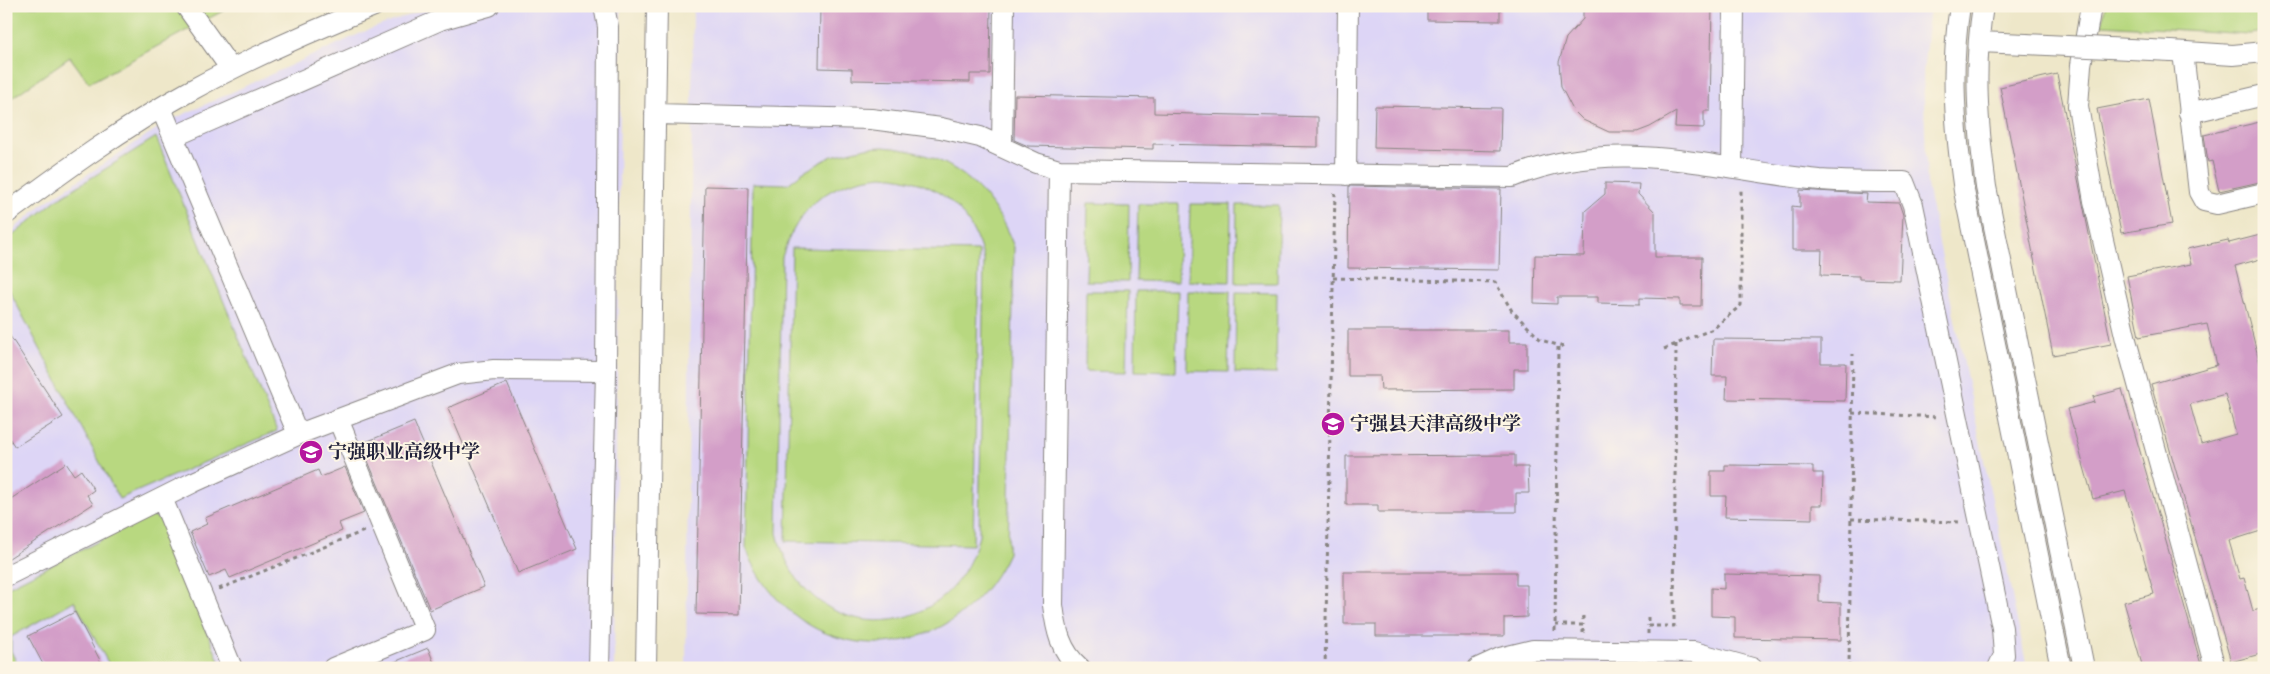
<svg xmlns="http://www.w3.org/2000/svg" width="2270" height="674" font-family="Cardo,'Noto Serif SC',serif">
	<style>
		.built { fill: #ddd5f6 }
		.green { fill: #b8d880; stroke: #6d7d5e; fill-rule: evenodd }
		.building { fill: #d39ec8; fill-rule: evenodd }
		.lines { fill: none; stroke-linecap: round; stroke-linejoin: round }
		.minor-casing { stroke: #888482; stroke-width: 22 }
		.path { stroke: #888482; stroke-width: 3; stroke-dasharray: 4 4; stroke-linecap: butt }
		.minor { stroke: #fff; stroke-width: 20 }
		.minor-bridge-casing { stroke: #888482; stroke-width: 22; stroke-linecap: butt }
		.minor-bridge { stroke: #fff; stroke-width: 20 }
		.labels { text-anchor: middle; dominant-baseline: central; stroke-width: 4; stroke-linejoin: round; paint-order: stroke }
		.poi-label { font-size: 19px; font-weight: bold; fill: #22223b; stroke: #fcf5e5; text-anchor: start }
	</style>
	<rect width="100%" height="100%" fill="#fcf5e5"/>
	<filter id="ink" filterUnits="userSpaceOnUse"><feTurbulence type="fractalNoise" baseFrequency=".02" numOctaves="2"/><feDisplacementMap in="SourceGraphic" scale="10" xChannelSelector="R" yChannelSelector="G"/><feConvolveMatrix kernelMatrix="1 2 1 2 8 2 1 2 1" color-interpolation-filters="sRGB"/></filter>
	<filter id="wash" filterUnits="userSpaceOnUse"><feTurbulence type="fractalNoise" baseFrequency=".0096" numOctaves="4" result="noise"/><feDisplacementMap in="SourceGraphic" scale="20" xChannelSelector="R" yChannelSelector="G"/><feGaussianBlur stdDeviation="1.12" result="paint"/><feColorMatrix in="noise" values="0 0 0 0 0 0 0 0 0 0 0 0 0 0 0 0 0 1.4 0 .05"/><feComposite in="paint" operator="in"/></filter>
	<g filter="url(#wash)">
		<rect width="100%" height="100%" fill="#eee7c9"/>
		<path class="built" d="M 434,6 L 621,6 L 614,668 L 6,668 L 6,236 L 44,203 L 167,122 L 368,30 Z
			M 693,6 L 1930,6 L 1923,73 L 1927,185 L 2027,668 L 686,668 Z"/>
		<path class="green" d="M 6,6 L 232,6 L 89,83 L 70,57 L 6,102 Z
			M 2105,6 L 2264,6 L 2264,32 L 2249,34 L 2102,25 Z
			M 156,137 L 277,431 L 119,499 L 6,284 L 6,241 L 56,200 Z
			M 883,147 C 949,152 991,186 1014,247 L 1008,553 C 953,674 795,674 746,548 L 753,183 L 788,184 L 802,173 L 832,156 L 866,148 ZM 882,176 C 936,179 971,208 984,260 L 979,536 C 949,651 803,648 777,533 L 782,257 C 798,206 830,181 882,176 Z
			M 1088,203 L 1129,204 L 1128,282 L 1086,281 Z
			M 1138,204 L 1179,204 L 1178,282 L 1136,281 Z
			M 1190,204 L 1231,204 L 1230,282 L 1188,281 Z
			M 1237,205 L 1279,205 L 1277,283 L 1236,283 Z
			M 792,248 L 979,251 L 973,545 L 786,541 Z
			M 1086,291 L 1128,291 L 1126,372 L 1085,371 Z
			M 1136,291 L 1178,291 L 1176,372 L 1135,371 Z
			M 1188,291 L 1230,291 L 1228,372 L 1187,371 Z
			M 1236,292 L 1277,293 L 1276,374 L 1235,373 Z
			M 149,516 L 156,517 L 162,522 L 222,668 L 111,668 L 74,601 L 11,637 L 11,651 L 19,668 L 6,668 L 6,588 Z"/>
		<g id="blocks">
			<path class="building" d="M 820,6 L 991,6 L 990,74 L 970,74 L 970,82 L 852,80 L 852,69 L 819,68 Z
				M 1427,6 L 1500,6 L 1500,21 L 1427,20 Z
				M 1583,6 L 1712,6 L 1710,111 L 1704,111 L 1704,128 L 1675,127 L 1676,112 L 1650,127 L 1637,132 L 1609,132 L 1583,120 L 1573,110 L 1561,87 L 1559,62 L 1566,38 L 1583,19 Z
				M 2057,74 L 2111,344 L 2053,355 L 2000,87 Z
				M 1015,95 L 1154,98 L 1154,113 L 1318,117 L 1318,147 L 1153,144 L 1153,149 L 1028,146 L 1014,140 Z
				M 2149,99 L 2172,224 L 2121,233 L 2097,109 Z
				M 1375,106 L 1501,108 L 1500,151 L 1374,148 Z
				M 2264,121 L 2264,181 L 2219,191 L 2212,161 L 2208,162 L 2204,135 Z
				M 1605,183 L 1639,184 L 1638,194 L 1655,212 L 1655,257 L 1702,257 L 1701,306 L 1680,306 L 1680,299 L 1640,298 L 1640,304 L 1598,303 L 1598,297 L 1557,297 L 1557,304 L 1534,303 L 1535,255 L 1584,256 L 1585,211 L 1605,194 Z
				M 705,186 L 748,187 L 739,615 L 696,614 Z
				M 1349,186 L 1501,189 L 1499,270 L 1348,268 Z
				M 1800,190 L 1867,194 L 1866,202 L 1899,203 L 1903,215 L 1900,280 L 1859,279 L 1859,276 L 1821,275 L 1822,250 L 1792,250 L 1792,206 L 1800,207 Z
				M 2264,234 L 2264,258 L 2235,266 L 2261,368 L 2264,368 L 2264,530 L 2229,541 L 2240,579 L 2244,578 L 2253,611 L 2264,608 L 2264,653 L 2231,662 L 2151,384 L 2217,365 L 2207,324 L 2139,337 L 2127,276 L 2191,264 L 2187,249 L 2228,240 L 2229,243 ZM 2225,394 L 2236,434 L 2201,444 L 2190,404 Z
				M 6,330 L 63,417 L 15,447 L 6,433 Z
				M 1348,330 L 1509,330 L 1509,342 L 1527,342 L 1527,369 L 1514,369 L 1514,389 L 1381,390 L 1380,376 L 1348,376 Z
				M 1713,339 L 1821,340 L 1821,363 L 1846,363 L 1845,401 L 1726,399 L 1727,376 L 1712,376 Z
				M 507,383 L 577,549 L 518,573 L 448,408 Z
				M 2122,389 L 2159,517 L 2202,668 L 2143,668 L 2124,602 L 2154,594 L 2125,491 L 2093,499 L 2084,467 L 2068,409 L 2095,402 L 2093,397 Z
				M 414,422 L 484,587 L 430,610 L 361,444 Z
				M 1515,455 L 1515,467 L 1528,467 L 1529,493 L 1516,493 L 1516,512 L 1378,512 L 1378,505 L 1346,505 L 1346,456 Z
				M 66,463 L 74,475 L 81,470 L 94,490 L 87,495 L 93,504 L 6,560 L 6,502 Z
				M 1725,465 L 1813,466 L 1813,473 L 1823,473 L 1822,505 L 1812,505 L 1812,519 L 1725,517 L 1726,496 L 1711,496 L 1711,471 L 1725,471 Z
				M 345,467 L 364,513 L 339,523 L 342,531 L 230,578 L 226,570 L 209,577 L 190,532 L 207,524 L 205,518 L 318,470 L 321,477 Z
				M 1344,572 L 1516,572 L 1516,585 L 1527,585 L 1527,617 L 1504,618 L 1504,636 L 1376,636 L 1376,624 L 1344,624 Z
				M 1724,574 L 1819,576 L 1819,602 L 1841,603 L 1841,640 L 1735,638 L 1735,617 L 1711,616 L 1711,588 L 1724,589 Z
				M 75,612 L 104,668 L 45,668 L 28,636 Z
				M 428,648 L 436,668 L 382,668 L 382,667 Z"/>
		</g>
	</g>
	<g filter="url(#ink)">
		<use href="#blocks" fill-opacity="0" stroke="#888482" stroke-width="1"/>
		<g class="lines">
			<g class="minor-casing">
				<path id="minor" d="M 186,6 L 231,69
					M 1960,6 C 1950,68 1955,129 1964,191 L 2061,668
					M 1983,6 C 1973,67 1978,127 1986,187 L 2084,668
					M 2091,6 L 2081,65 L 2078,106 L 2094,201 L 2126,340 L 2215,668
					M 1979,42 L 2026,44
					M 2171,51 L 2233,55 L 2264,52
					M 2183,52 L 2199,192 L 2204,201 L 2217,204 L 2264,193
					M 161,108 L 295,427 L 304,432 L 458,374 L 494,370 L 606,371
					M 2189,113 L 2264,95
					M 655,114 L 871,119 L 941,128 L 980,137 L 1036,163 L 1059,170
					M 173,137 L 440,20 L 489,6
					M 1002,146 L 1004,6
					M 1732,167 L 1734,6
					M 1346,175 L 1348,6
					M 6,214 C 65,170 124,127 188,92 C 248,59 311,31 374,6
					M 162,498 L 232,668
					M 6,576 L 194,482 L 304,432
					M 333,668 L 425,630 L 338,419
					M 599,668 L 606,371 L 608,27 L 604,6
					M 646,668 L 657,6
					M 1080,668 C 1060,651 1056,629 1053,605 L 1059,170 L 1512,177 C 1619,134 1714,170 1820,180 C 1848,182 1877,182 1904,182 L 1913,205 L 2002,628 L 2004,655 L 1998,668
					M 1478,668 L 1500,658 L 1533,650 L 1694,652 L 1752,668"/>
			</g>
			<path class="path" d="M 1333,278 L 1495,282 L 1512,311 L 1541,340 L 1567,348
				M 1664,349 L 1713,329 L 1741,305 L 1741,188
				M 1852,413 L 1939,417
				M 1851,519 L 1960,522
				M 219,589 L 364,531
				M 1583,616 L 1583,625
				M 1648,617 L 1648,626
				M 1555,625 L 1583,625 L 1583,633
				M 1555,631 L 1558,345
				M 1648,634 L 1648,626 L 1674,626 L 1676,344
				M 1325,668 L 1335,193
				M 1849,668 L 1853,354"/>
			<use href="#minor" class="minor"/>
			<g class="minor-bridge-casing">
				<path id="minor-bridge" d="M 2026,44 L 2171,51"/>
			</g>
			<use href="#minor-bridge" class="minor-bridge"/>
		</g>
	</g>
	<defs>
		<g id="school-disc" transform="scale(1.25)"><circle r="9.5" fill="#b5179e" stroke="#fcf5e5"/><path d="M0-5L7-2L0 1L-7-2ZM-4 1L0 2.5L4 1V4Q0 6-4 4Z" fill="#fff"/></g>
	</defs>
	<g fill-rule="evenodd">
		<use href="#school-disc" x="1333" y="424"/>
		<use href="#school-disc" x="311" y="452"/>
	</g>
	<g class="labels">
		<g class="poi-label">
			<text x="1350" y="424">宁强县天津高级中学</text>
			<text x="328" y="452">宁强职业高级中学</text>
		</g>
	</g>
	<rect width="2270" height="674" fill="none" stroke="#fcf5e5" stroke-width="25"/>
</svg>
